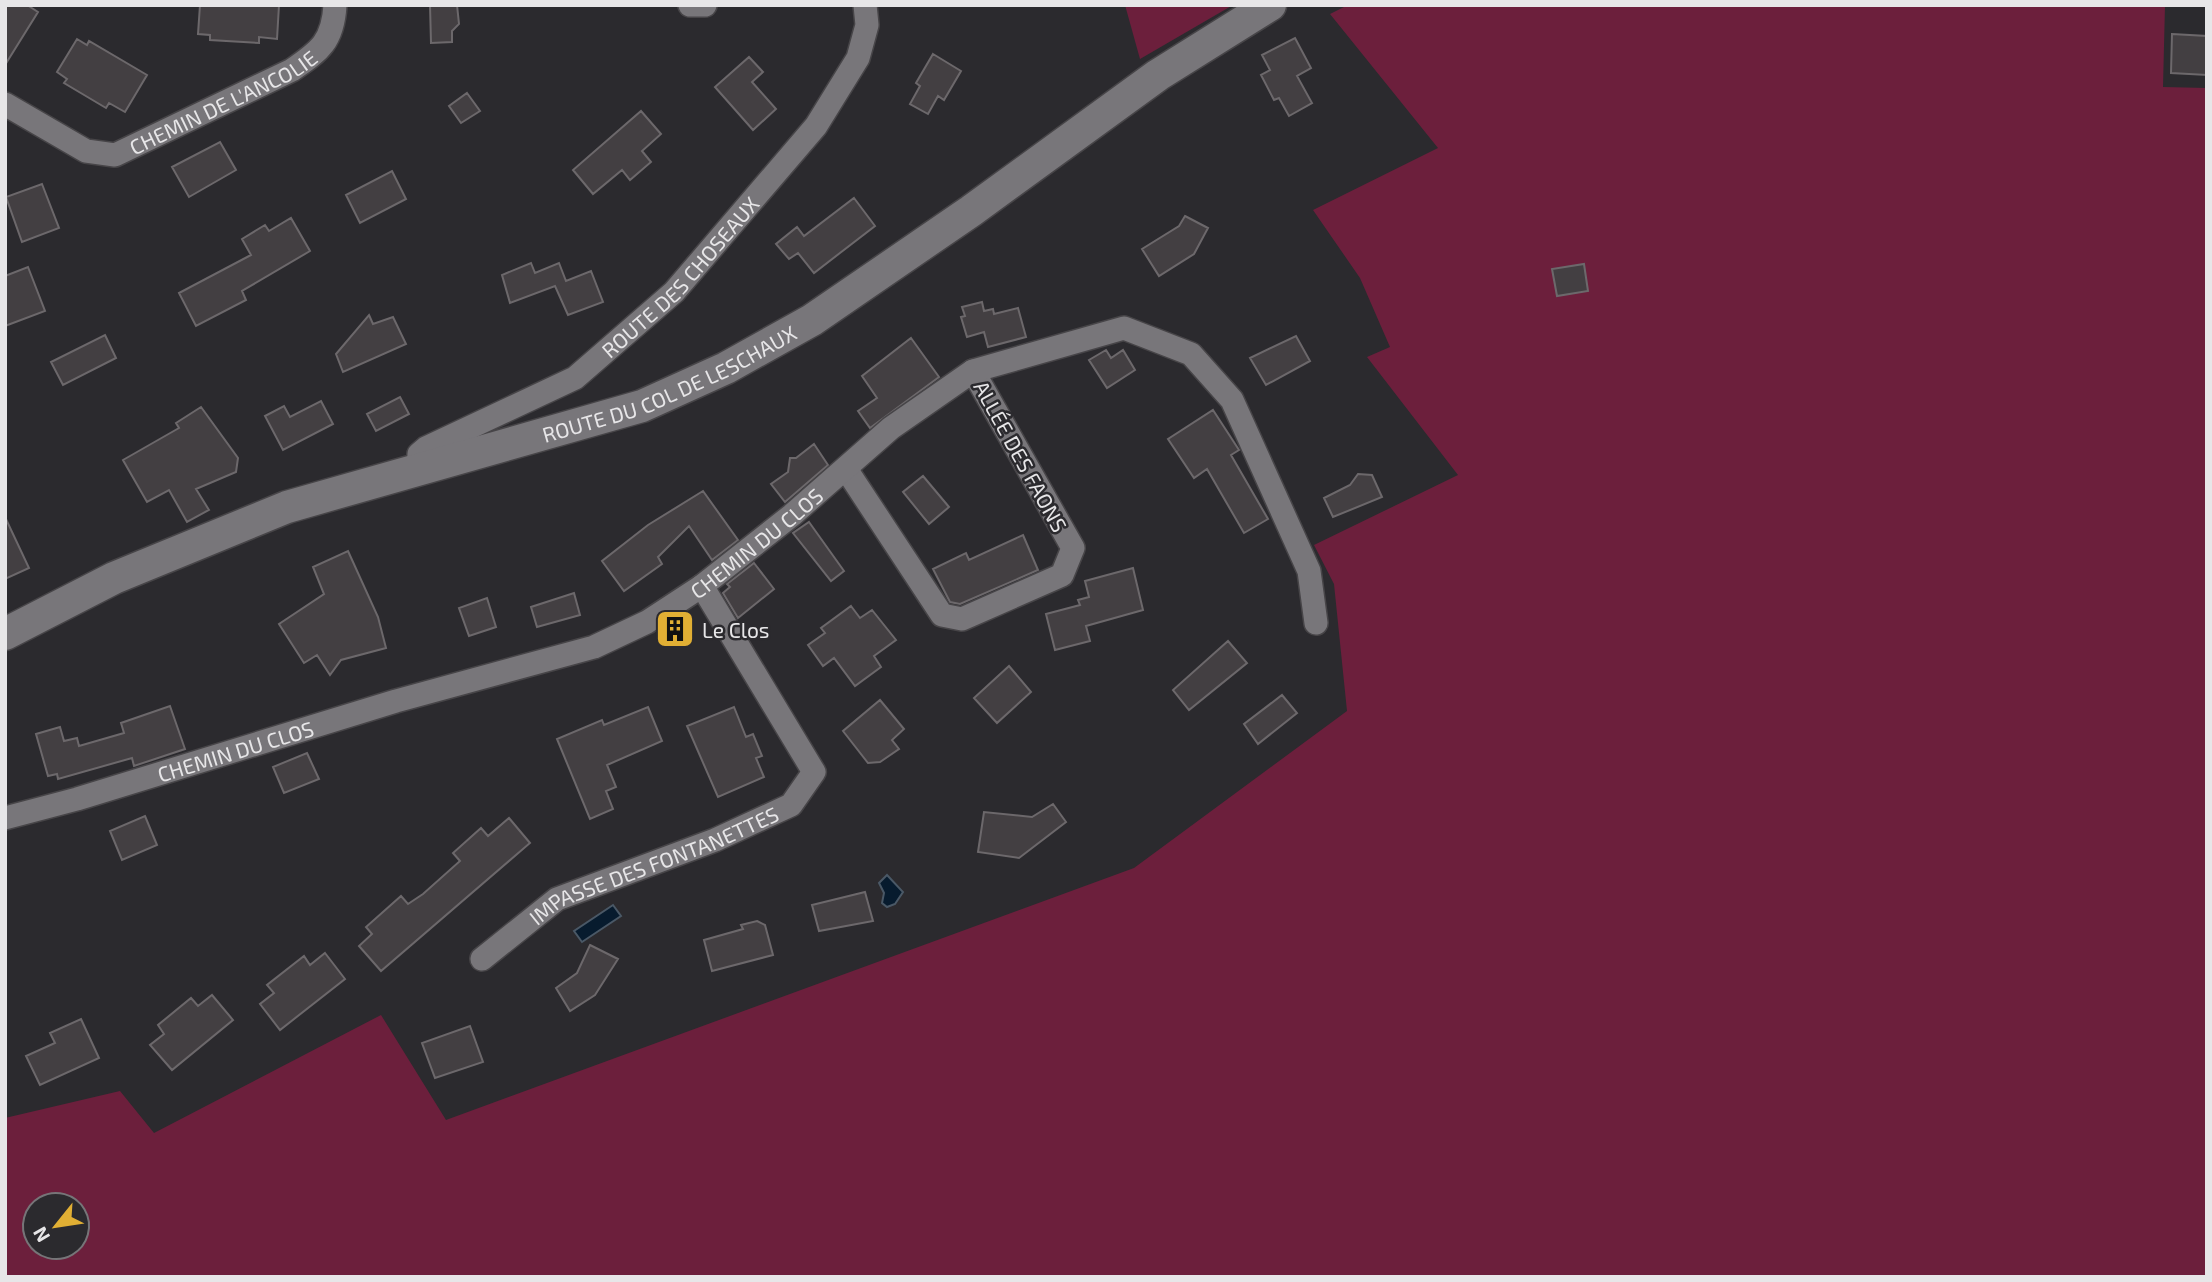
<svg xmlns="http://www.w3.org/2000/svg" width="2212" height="1282" font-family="'Exo 2',sans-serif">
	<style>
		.green { fill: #6c1f3c; fill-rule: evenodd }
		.water { fill: #071b2e; stroke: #4a5866; stroke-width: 2 }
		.building { fill: #433f42; stroke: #6c686b; stroke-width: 2 }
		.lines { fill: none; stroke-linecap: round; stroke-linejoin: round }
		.minor-casing { stroke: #474548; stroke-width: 26 }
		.secondary-casing { stroke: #474548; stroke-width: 35 }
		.minor { stroke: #78767a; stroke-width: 23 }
		.secondary { stroke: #78767a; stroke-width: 32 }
		.labels { text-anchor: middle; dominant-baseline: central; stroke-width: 5; stroke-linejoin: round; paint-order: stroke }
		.street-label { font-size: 21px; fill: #e7e6e8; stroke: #2b2a2e }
		.poi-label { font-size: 21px; fill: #e7e6e8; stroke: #2b2a2e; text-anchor: start }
	</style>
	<rect width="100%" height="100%" fill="#2b2a2e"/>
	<path class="green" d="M 1125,5 L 1233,5 L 1140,59 Z
		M 1348,5 L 2165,5 L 2163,87 L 2207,88 L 2207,1277 L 5,1277 L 5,1118 L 120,1091 L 154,1133 L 381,1015 L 446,1120 L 1134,868 L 1347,711 L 1334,584 L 1314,545 L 1458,475 L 1367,357 L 1390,347 L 1360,278 L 1313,210 L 1438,148 L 1330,14 ZM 35,1205 L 77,1205 L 77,1247 L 35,1247 Z"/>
	<path class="water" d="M 887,875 L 903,892 L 895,904 L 887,907 L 882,903 L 884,893 L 879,883 Z
		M 613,905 L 621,916 L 582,942 L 574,931 Z"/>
	<path class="building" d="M 5,5 L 27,5 L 38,12 L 5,65 Z
		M 200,5 L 279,5 L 277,39 L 259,37 L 259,43 L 210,40 L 210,35 L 198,34 Z
		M 430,5 L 457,5 L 459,24 L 452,31 L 452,42 L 431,43 Z
		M 2172,34 L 2207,36 L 2207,75 L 2171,73 Z
		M 1295,38 L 1311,68 L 1297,76 L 1312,103 L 1289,116 L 1279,98 L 1274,100 L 1261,75 L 1270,70 L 1262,55 Z
		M 77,39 L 87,45 L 89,41 L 147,75 L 125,112 L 109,103 L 106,108 L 64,83 L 67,79 L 57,72 Z
		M 933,54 L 961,71 L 944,100 L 938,96 L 928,114 L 910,104 L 920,86 L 916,83 Z
		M 749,57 L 763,72 L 752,82 L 776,109 L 753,130 L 715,87 Z
		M 467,93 L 480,111 L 461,123 L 449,106 Z
		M 641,111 L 661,134 L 642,151 L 651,162 L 630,180 L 622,170 L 593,194 L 573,170 Z
		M 220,142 L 236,170 L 189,197 L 172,167 Z
		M 392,171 L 406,199 L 360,223 L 346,195 Z
		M 42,184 L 59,228 L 22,242 L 6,197 Z
		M 854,198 L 875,226 L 814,273 L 798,253 L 789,259 L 776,244 L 797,227 L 804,236 Z
		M 1185,216 L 1208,228 L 1194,254 L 1159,276 L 1142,249 L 1179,226 Z
		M 291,218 L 310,251 L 242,291 L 246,300 L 196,326 L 179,293 L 251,255 L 242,239 L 265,225 L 269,231 Z
		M 531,263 L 535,273 L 559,263 L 566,281 L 591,271 L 603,302 L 568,315 L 555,286 L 510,303 L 502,275 Z
		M 1584,264 L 1588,291 L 1557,296 L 1552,269 Z
		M 28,267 L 45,311 L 5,326 L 5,276 Z
		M 982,302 L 984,311 L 993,309 L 994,314 L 1018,308 L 1026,337 L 988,347 L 984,332 L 967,337 L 961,317 L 965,316 L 962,307 Z
		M 369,315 L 373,324 L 393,317 L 406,344 L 343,372 L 336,354 Z
		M 105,335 L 116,358 L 63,385 L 51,362 Z
		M 1296,336 L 1310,361 L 1266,385 L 1250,358 Z
		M 911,338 L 939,377 L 870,428 L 858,411 L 877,398 L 862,376 Z
		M 1106,350 L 1111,358 L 1123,350 L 1135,370 L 1107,388 L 1089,360 Z
		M 400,397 L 409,414 L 376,431 L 367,414 Z
		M 321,401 L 333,424 L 283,450 L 265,416 L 284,406 L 290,417 Z
		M 201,407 L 238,458 L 236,472 L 196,489 L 209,510 L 187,522 L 169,490 L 147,502 L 123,460 L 179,428 L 176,423 Z
		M 1213,410 L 1239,450 L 1231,455 L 1268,519 L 1244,533 L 1207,469 L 1194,478 L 1168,439 Z
		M 814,444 L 828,465 L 785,502 L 771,484 L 788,472 L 790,458 L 796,458 Z
		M 1358,474 L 1372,475 L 1382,497 L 1333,517 L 1324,498 L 1350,485 Z
		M 923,476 L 949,507 L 929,524 L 903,492 Z
		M 703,491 L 738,540 L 712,560 L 689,526 L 658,557 L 662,564 L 624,591 L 602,561 L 648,525 Z
		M 5,517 L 29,568 L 5,579 Z
		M 809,522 L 844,571 L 831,581 L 793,533 Z
		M 1023,535 L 1038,570 L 960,604 L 950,602 L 933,569 L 966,553 L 969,560 Z
		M 348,551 L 378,617 L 386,648 L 341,660 L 330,675 L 317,655 L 304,663 L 279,624 L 324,594 L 313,567 Z
		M 754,563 L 774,589 L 738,618 L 723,593 L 730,587 L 727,584 Z
		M 1133,568 L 1143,610 L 1086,626 L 1090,641 L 1055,650 L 1046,614 L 1080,605 L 1078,600 L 1089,597 L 1085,581 Z
		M 574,593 L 580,615 L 537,627 L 531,607 Z
		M 487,598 L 496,627 L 469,636 L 459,608 Z
		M 851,606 L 860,618 L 872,610 L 896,640 L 874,656 L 881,667 L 855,686 L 834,658 L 823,666 L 808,645 L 825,633 L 821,628 Z
		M 1228,641 L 1247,663 L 1189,710 L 1173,690 Z
		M 1009,666 L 1031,692 L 997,723 L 974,698 Z
		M 1282,695 L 1297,713 L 1258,744 L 1244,724 Z
		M 880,700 L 904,729 L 892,740 L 899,749 L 880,762 L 868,763 L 843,731 Z
		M 170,706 L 185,749 L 134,766 L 132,758 L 58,779 L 57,774 L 48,776 L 36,734 L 60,727 L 64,741 L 77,738 L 79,746 L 124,733 L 121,723 Z
		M 648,707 L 662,741 L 607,765 L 616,787 L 606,791 L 613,809 L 590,819 L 557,739 L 602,720 L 604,725 Z
		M 734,707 L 746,737 L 753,734 L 762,756 L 756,758 L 764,777 L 718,797 L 687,726 Z
		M 307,753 L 319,779 L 284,793 L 273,767 Z
		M 1053,804 L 1066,822 L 1019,858 L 978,852 L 984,812 L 1032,817 Z
		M 145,816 L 157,845 L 122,860 L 110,831 Z
		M 509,818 L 530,843 L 381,971 L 359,946 L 372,934 L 366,927 L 401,896 L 408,904 L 423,894 L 460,861 L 453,853 L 481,828 L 488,836 Z
		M 865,892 L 873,921 L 819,931 L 812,905 Z
		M 757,921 L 765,925 L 773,955 L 712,971 L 704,940 L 743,929 L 741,925 Z
		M 590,945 L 618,959 L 595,995 L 570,1011 L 556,988 L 577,973 Z
		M 325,953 L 345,979 L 280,1030 L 260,1004 L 274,993 L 267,985 L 304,956 L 310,965 Z
		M 212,995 L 233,1020 L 172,1070 L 150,1045 L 164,1034 L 158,1025 L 191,998 L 198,1006 Z
		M 81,1019 L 99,1058 L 40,1085 L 26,1056 L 55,1043 L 50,1033 Z
		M 470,1026 L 483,1062 L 435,1078 L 422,1043 Z"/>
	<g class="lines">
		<g class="minor-casing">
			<g id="minor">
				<path d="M 690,5 L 705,5"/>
				<path id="s1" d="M 5,104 L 86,151 L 115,155 L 292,70 C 320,51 333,41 335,5"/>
				<path d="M 846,469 L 942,615 L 962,619 L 1062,575 L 1073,548 L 973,371"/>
				<path id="s2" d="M 418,470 L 419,454 L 426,448 L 575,378 L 674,292 L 816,126 L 858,58 L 867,25 L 865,5"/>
				<path id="s3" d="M 5,818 L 77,799 L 396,701 L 594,647 L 647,622 L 702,586 L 792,515 L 891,428 L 973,371 L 1124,328 L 1191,354 L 1232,400 L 1309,571 L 1316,623"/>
				<path id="s4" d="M 482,959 L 557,899 L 715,840 L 791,805 L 814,772 L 702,586"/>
			</g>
		</g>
		<g class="secondary-casing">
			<g id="secondary">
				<path id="s5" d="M 5,634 L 114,578 L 287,507 L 642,406 L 726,368 L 812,320 L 971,211 L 1158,75 L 1270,5"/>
			</g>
		</g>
		<use href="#minor" class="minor"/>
		<use href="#secondary" class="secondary"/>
	</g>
	<defs>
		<g id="building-square" transform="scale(2.0125)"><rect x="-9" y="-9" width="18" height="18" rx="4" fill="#e1af34" stroke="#2b2a2e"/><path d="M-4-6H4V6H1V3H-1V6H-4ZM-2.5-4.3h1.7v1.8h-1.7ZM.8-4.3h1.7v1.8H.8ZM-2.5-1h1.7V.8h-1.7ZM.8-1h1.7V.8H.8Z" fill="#111"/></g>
	</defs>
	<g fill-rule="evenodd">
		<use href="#building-square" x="675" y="629"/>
	</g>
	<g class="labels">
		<g class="street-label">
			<text stroke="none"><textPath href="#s1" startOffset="243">CHEMIN DE L'ANCOLIE</textPath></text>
			<text stroke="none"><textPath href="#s2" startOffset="336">ROUTE DES CHOSEAUX</textPath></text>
			<text stroke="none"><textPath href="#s5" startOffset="712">ROUTE DU COL DE LESCHAUX</textPath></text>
			<text transform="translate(1021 456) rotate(61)">ALLÉE DES FAONS</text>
			<text stroke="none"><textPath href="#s3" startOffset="807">CHEMIN DU CLOS</textPath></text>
			<text stroke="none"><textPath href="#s3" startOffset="240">CHEMIN DU CLOS</textPath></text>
			<text stroke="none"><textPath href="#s4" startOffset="198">IMPASSE DES FONTANETTES</textPath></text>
		</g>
		<g class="poi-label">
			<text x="702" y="629">Le Clos</text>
		</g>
	</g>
	<rect width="2212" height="1282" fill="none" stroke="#e7e6e8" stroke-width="14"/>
	<g transform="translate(56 1226) rotate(240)"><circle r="33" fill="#2b2a2e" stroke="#767578" stroke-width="2"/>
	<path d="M0-5L12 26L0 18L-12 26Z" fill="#e1af34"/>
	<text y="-10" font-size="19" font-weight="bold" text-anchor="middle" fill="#e7e6e8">N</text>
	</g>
</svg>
